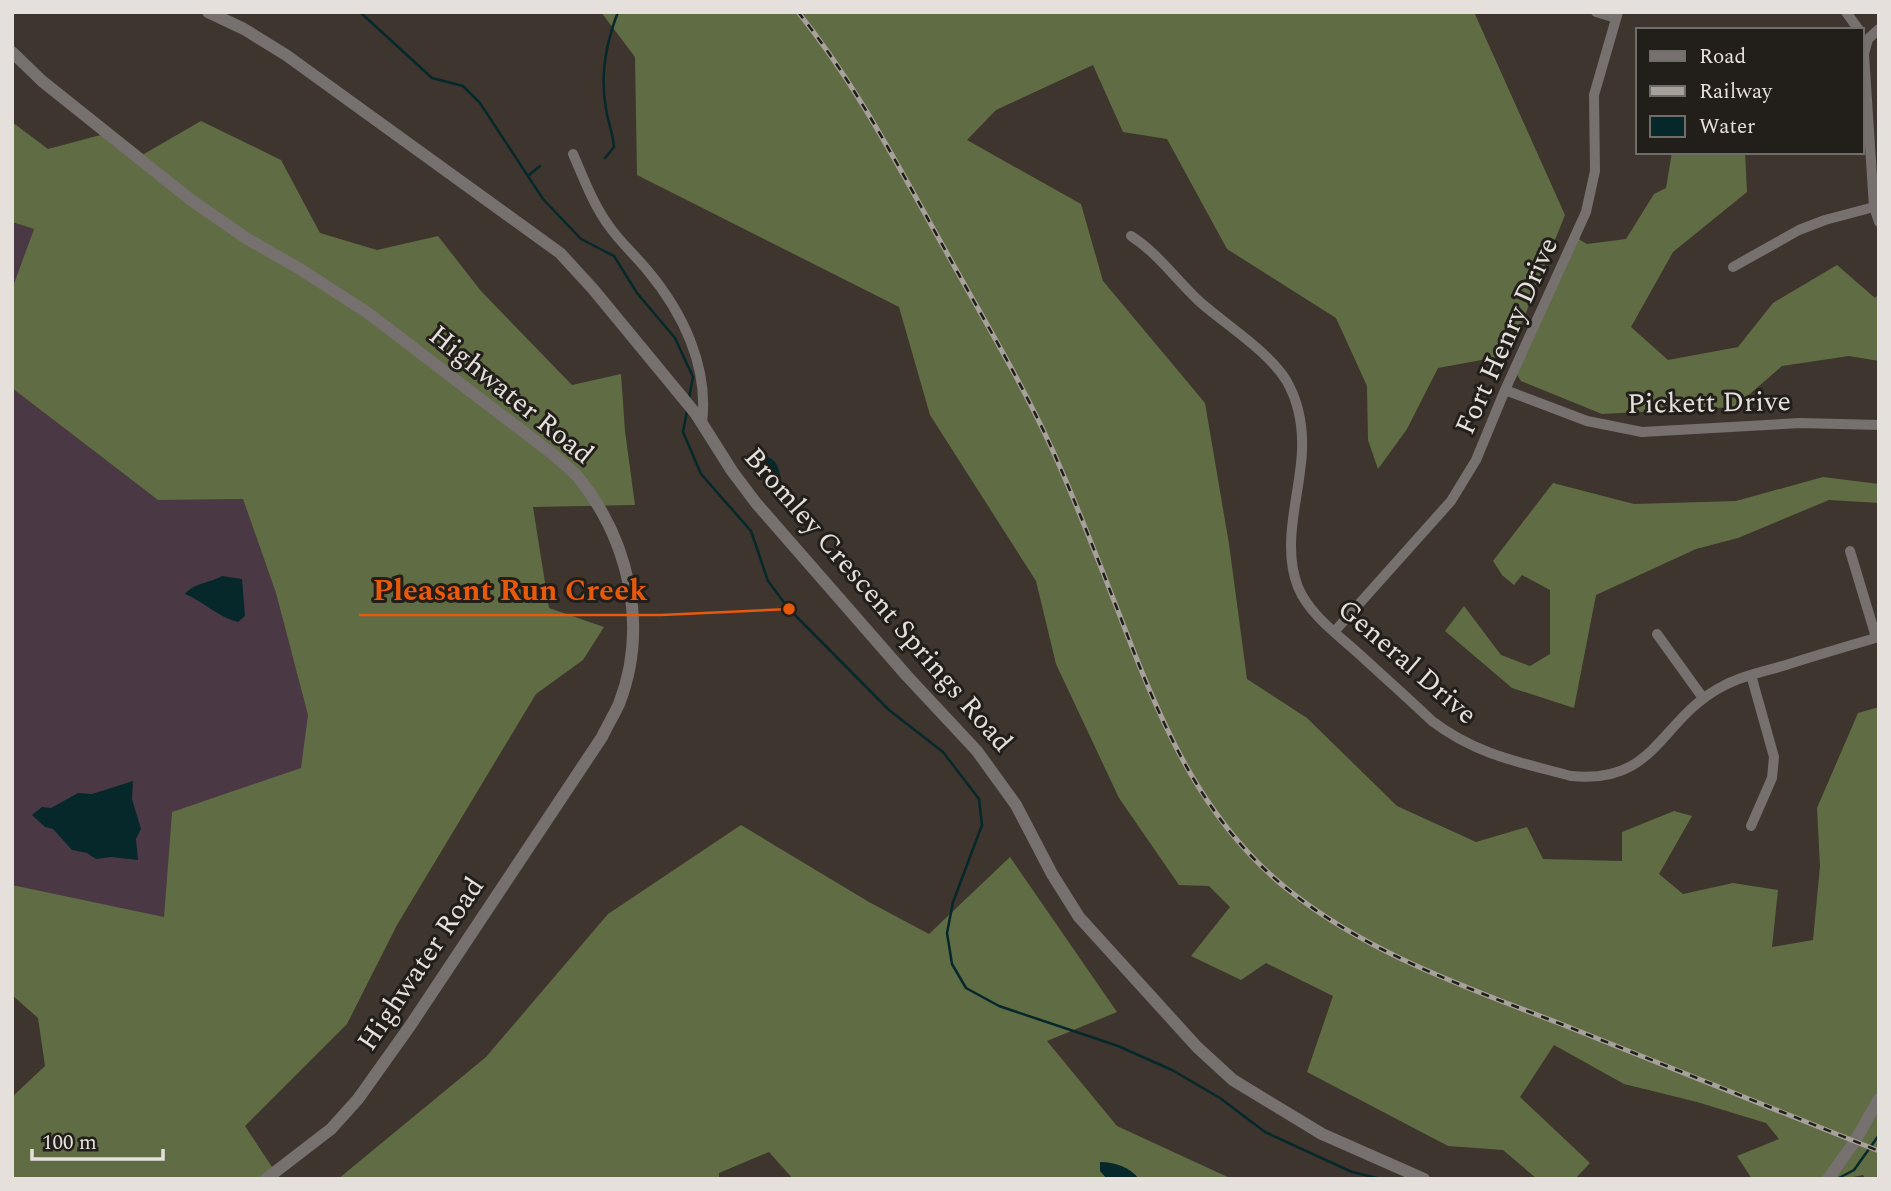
<svg xmlns="http://www.w3.org/2000/svg" width="1891" height="1191" font-family="Spectral,serif">
	<style>
		.industrial { fill: #4a3944 }
		.forest { fill: #606c43 }
		.water { fill: #06282b }
		.lines { fill: none; stroke-linecap: round; stroke-linejoin: round }
		.stream { stroke: #06282b; stroke-width: 2.5 }
		.minor { stroke: #76706e; stroke-width: 10 }
		.tertiary { stroke: #76706e; stroke-width: 12 }
		.rail-casing { stroke: #a7a09b; stroke-width: 5 }
		.rail { stroke: #221e1a; stroke-width: 2.5; stroke-dasharray: 8; stroke-linecap: butt }
		.labels { text-anchor: middle; dominant-baseline: central; stroke-width: 6; stroke-linejoin: round; paint-order: stroke }
		.street-label { font-size: 28px; fill: #e6e0dc; stroke: #221e1a }
		.leader { fill: none; stroke: #e8590c; stroke-width: 2.5 }
		.callout-dot { fill: #e8590c; stroke: #221e1a; stroke-width: 2.5 }
		.callout-label { font-size: 30px; text-anchor: middle; font-weight: bold; fill: #e8590c; stroke: #221e1a; stroke-width: 6; stroke-linejoin: round; paint-order: stroke }
	</style>
	<rect width="100%" height="100%" fill="#3e352e"/>
	<path class="industrial" d="M 12,222 L 34,229 L 12,289 Z
		M 12,388 L 158,500 L 243,499 L 276,593 L 308,715 L 302,768 L 172,812 L 164,918 L 12,885 Z"/>
	<path class="forest" d="M 601,12 L 1474,12 L 1565,215 L 1509,355 L 1438,368 L 1407,429 L 1378,469 L 1368,440 L 1367,386 L 1336,318 L 1227,249 L 1167,139 L 1123,132 L 1093,65 L 996,110 L 967,140 L 1081,204 L 1103,281 L 1205,403 L 1229,544 L 1247,679 L 1307,718 L 1397,806 L 1476,842 L 1527,827 L 1543,859 L 1622,861 L 1622,832 L 1674,811 L 1692,816 L 1659,874 L 1683,894 L 1733,883 L 1778,890 L 1772,947 L 1813,940 L 1820,866 L 1817,808 L 1858,713 L 1879,707 L 1879,1179 L 1865,1179 L 1863,1175 L 1844,1179 L 1752,1179 L 1737,1156 L 1779,1139 L 1766,1123 L 1697,1102 L 1624,1084 L 1554,1045 L 1520,1097 L 1590,1163 L 1575,1179 L 1537,1179 L 1503,1150 L 1448,1146 L 1307,1072 L 1333,996 L 1266,963 L 1241,980 L 1191,956 L 1230,907 L 1209,886 L 1179,885 L 1119,798 L 1056,664 L 1036,581 L 930,415 L 899,307 L 637,175 L 635,57 Z
		M 201,121 L 281,160 L 320,233 L 377,250 L 438,236 L 481,291 L 572,385 L 621,374 L 625,431 L 635,505 L 533,507 L 549,608 L 604,627 L 583,660 L 536,694 L 397,925 L 347,1024 L 245,1126 L 280,1179 L 12,1179 L 12,1097 L 45,1066 L 38,1018 L 12,995 L 12,885 L 164,917 L 172,812 L 301,768 L 308,715 L 276,593 L 243,499 L 158,500 L 12,388 L 12,289 L 34,229 L 12,222 L 12,122 L 48,149 L 108,133 L 137,158 Z
		M 1672,152 L 1745,152 L 1747,192 L 1673,252 L 1631,327 L 1668,360 L 1738,347 L 1773,303 L 1837,265 L 1875,298 L 1879,294 L 1879,361 L 1849,356 L 1782,366 L 1735,407 L 1602,414 L 1521,381 L 1514,370 L 1575,237 L 1587,244 L 1626,239 L 1654,194 L 1666,188 Z
		M 1823,477 L 1879,484 L 1879,503 L 1829,500 L 1738,538 L 1696,549 L 1596,595 L 1574,708 L 1512,688 L 1445,631 L 1464,606 L 1501,655 L 1530,666 L 1550,654 L 1550,590 L 1522,575 L 1514,585 L 1502,575 L 1493,561 L 1553,483 L 1634,504 L 1736,501 Z
		M 741,825 L 869,902 L 929,934 L 1010,857 L 1117,1012 L 1047,1041 L 1117,1126 L 1232,1179 L 793,1179 L 769,1152 L 719,1173 L 719,1179 L 338,1179 L 486,1057 L 608,914 Z"/>
	<path class="water" d="M 763,456 C 779,458 779,471 782,485 L 776,490 C 767,485 757,472 757,462 Z
		M 222,576 L 242,579 L 245,616 L 238,622 C 218,617 204,602 185,594 C 194,583 210,583 222,576 Z
		M 133,781 L 132,799 L 141,829 L 136,839 L 138,860 L 111,857 L 96,859 L 87,853 L 72,850 L 53,829 L 45,827 L 32,815 L 42,807 L 51,808 L 78,793 L 92,794 Z
		M 1100,1162 C 1114,1162 1130,1167 1139,1179 L 1107,1179 L 1100,1171 Z"/>
	<g class="lines">
		<path class="stream" d="M 360,12 L 432,78 L 463,86 L 480,103 L 543,199 L 581,239 L 614,256 L 637,293 L 675,338 L 693,377 L 689,398
			M 605,158 L 614,147 C 613,133 608,122 606,109 C 600,77 606,43 618,12
			M 529,175 L 540,166
			M 687,411 L 683,432 L 701,474 L 751,531 L 768,581 L 789,609 L 889,710 L 943,752 L 979,799 L 982,825 L 953,902 L 947,933 L 952,964 L 966,988 L 999,1006 L 1118,1046 L 1172,1070 L 1220,1098 L 1265,1132 L 1352,1172 L 1381,1179
			M 1837,1179 L 1854,1170 L 1879,1135"/>
		<path class="minor" d="M 1596,12 L 1616,18
			M 1846,12 L 1859,30
			M 1879,29 L 1868,39 L 1864,54 L 1874,207 L 1879,222
			M 573,154 C 584,179 593,204 609,226 C 620,242 635,255 648,271 C 683,313 709,367 702,423
			M 1131,236 C 1158,253 1176,280 1200,302 C 1225,324 1269,352 1286,380 C 1299,402 1303,426 1302,451 C 1300,496 1281,543 1298,587 C 1309,614 1337,634 1358,653 C 1383,676 1408,698 1432,721 C 1477,755 1519,762 1571,776 C 1658,785 1659,718 1725,685 C 1744,675 1766,671 1786,665 C 1817,655 1848,646 1879,637
			M 1733,267 L 1799,230 L 1825,220 L 1874,207
			M 1505,390 L 1587,421 L 1642,432 L 1800,423 L 1879,425
			M 1850,551 L 1876,637
			M 1334,632 L 1451,501 L 1476,460 L 1505,390 L 1586,212 L 1595,171 L 1594,95 L 1618,12
			M 1657,634 L 1703,698
			M 1751,675 L 1774,757 L 1772,778 L 1751,826"/>
		<path class="tertiary" d="M 208,12 L 244,29 L 286,55 L 560,253 L 593,289 L 696,414 L 732,471 L 756,503 L 907,676 L 977,751 L 1016,805 L 1052,874 L 1079,917 L 1197,1047 L 1233,1080 L 1322,1134 L 1424,1179
			M 12,52 L 42,81 L 191,200 L 246,238 L 300,269 L 368,313 L 550,452 C 559,460 570,468 578,477 C 629,540 649,627 619,704 C 614,715 607,726 602,737 L 410,1026 L 358,1099 L 331,1129 L 266,1179
			M 1828,1179 L 1855,1141 L 1879,1099"/>
		<g class="rail-casing">
			<path id="rail" d="M 798,12 C 856,84 898,166 943,246 C 983,319 1027,390 1060,467 C 1083,520 1104,575 1125,629 C 1162,726 1203,821 1286,888 C 1366,953 1466,987 1561,1024 C 1667,1066 1773,1108 1879,1151"/>
		</g>
		<use href="#rail" class="rail"/>
	</g>
	<g class="labels">
		<g class="street-label">
			<text transform="translate(1507 336) rotate(-66)">Fort Henry Drive</text>
			<text transform="translate(511 395) rotate(39)">Highwater Road</text>
			<text transform="translate(1709 403) rotate(-1)">Pickett Drive</text>
			<text transform="translate(878 600) rotate(49)">Bromley Crescent Springs Road</text>
			<text transform="translate(1407 662) rotate(41)">General Drive</text>
			<text transform="translate(421 964) rotate(-56)">Highwater Road</text>
		</g>
	</g>
	<path class="leader" d="M789 609L661 615H359"/>
	<circle class="callout-dot" cx="789" cy="609" r="7"/>
	<g class="callout-label">
		<text x="510" y="600">Pleasant Run Creek</text>
	</g>
	<rect width="1891" height="1191" fill="none" stroke="#e6e0dc" stroke-width="28"/>
	<rect x="1636" y="28" width="228" height="126" fill="#221e1a" stroke="#706c68" stroke-width="2"/>
	<rect x="1650" y="51" width="35" height="10" fill="#76706e" stroke="#706c68" stroke-width="2"/>
	<text x="1699" y="63" font-size="21" fill="#e6e0dc">Road</text>
	<rect x="1650" y="86" width="35" height="10" fill="#a7a09b" stroke="#706c68" stroke-width="2"/>
	<text x="1699" y="98" font-size="21" fill="#e6e0dc">Railway</text>
	<rect x="1650" y="116" width="35" height="21" fill="#06282b" stroke="#706c68" stroke-width="2"/>
	<text x="1699" y="133" font-size="21" fill="#e6e0dc">Water</text>
	<path d="M32 1149v10h131v-10" fill="none" stroke="#e6e0dc" stroke-width="3.5"/>
	<text x="42" y="1149" font-size="21" fill="#e6e0dc" stroke="#221e1a" stroke-width="5" paint-order="stroke">100 m</text>
</svg>
